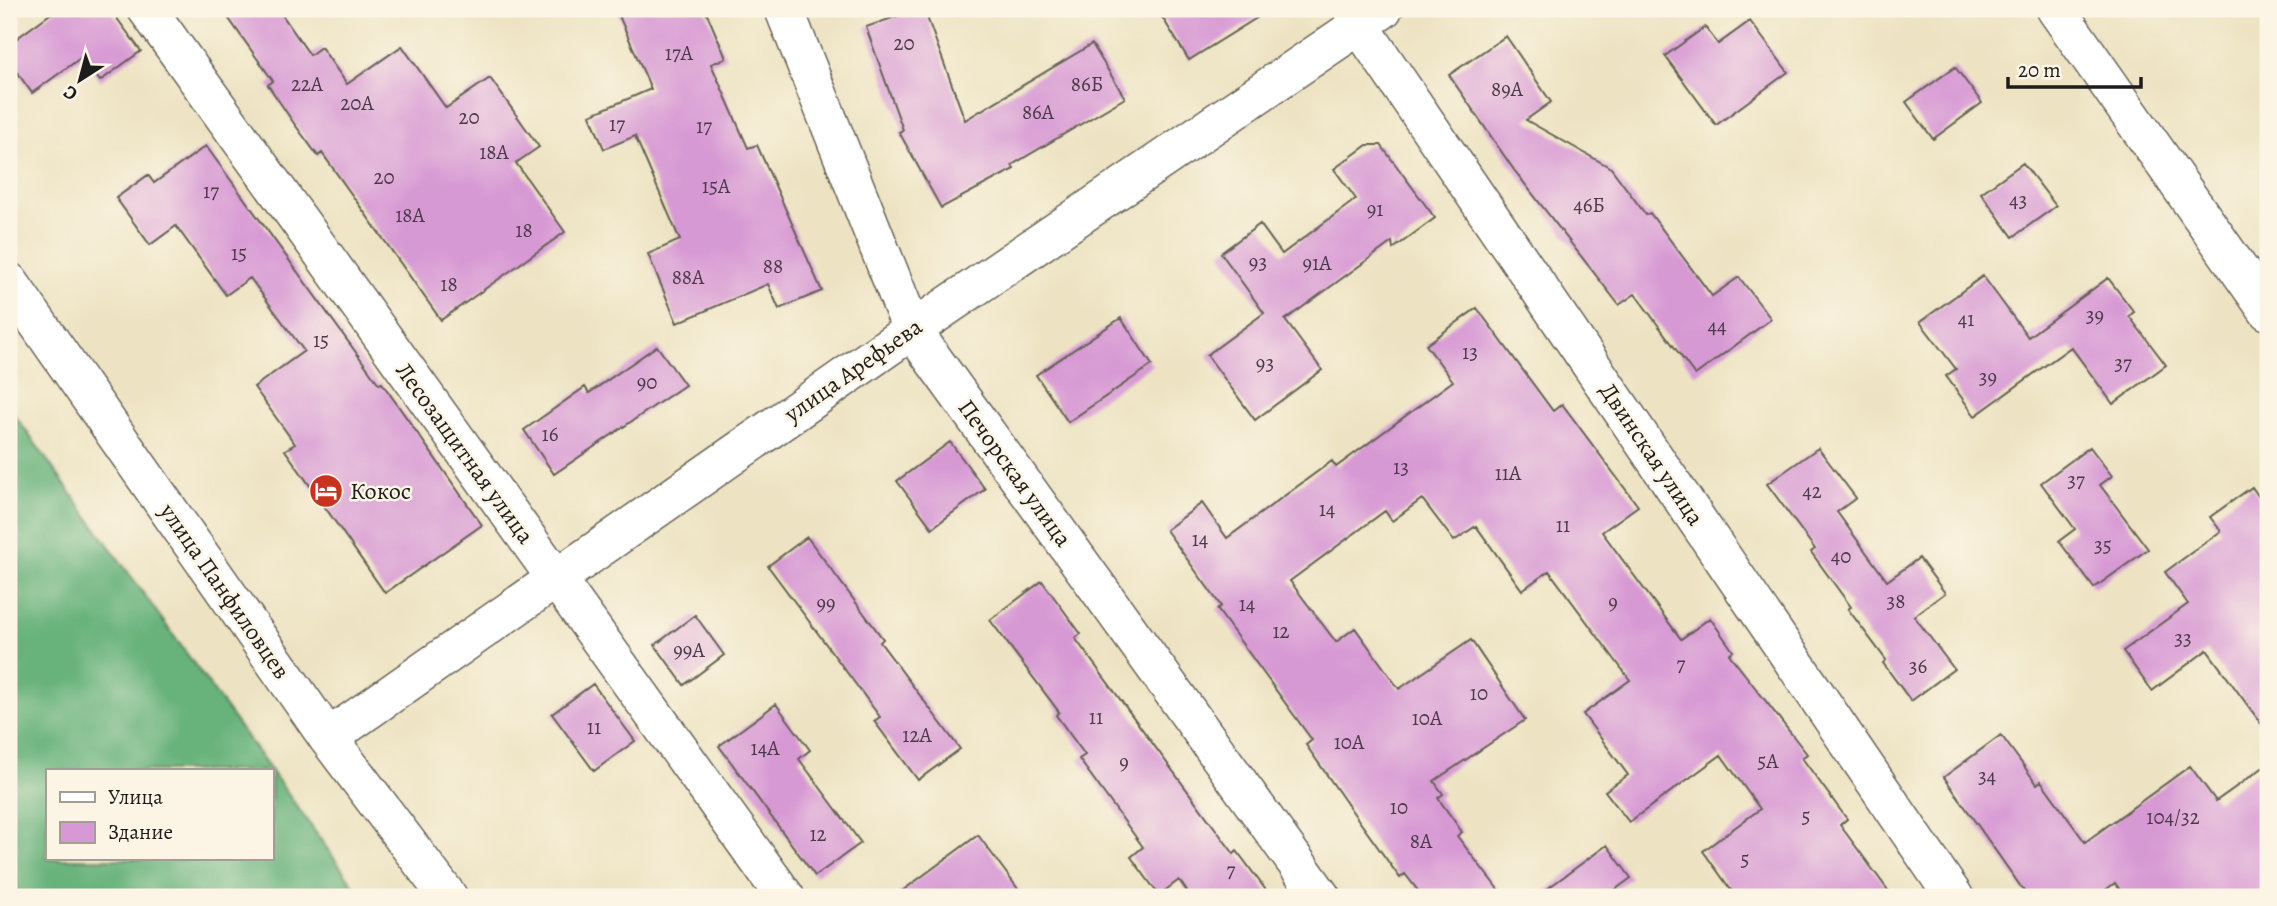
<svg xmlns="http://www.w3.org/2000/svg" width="2277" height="906" font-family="Alegreya,serif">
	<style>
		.forest { fill: #68b27b; stroke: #42674c; stroke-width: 2; fill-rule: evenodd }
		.building { fill: #d799d4 }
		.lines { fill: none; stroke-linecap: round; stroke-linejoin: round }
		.minor-casing { stroke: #656256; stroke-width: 41 }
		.primary-casing { stroke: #656256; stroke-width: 41 }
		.minor { stroke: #fff; stroke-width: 38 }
		.primary { stroke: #fff; stroke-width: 38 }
		.labels { text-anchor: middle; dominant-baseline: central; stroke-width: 5; stroke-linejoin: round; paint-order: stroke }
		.number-label { font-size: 21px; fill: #4b3b4a }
		.street-label { font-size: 24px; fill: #1c1c1c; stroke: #fcf5e5 }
		.poi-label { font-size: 24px; fill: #1c1c1c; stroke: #fcf5e5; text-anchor: start }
	</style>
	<rect width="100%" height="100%" fill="#fcf5e5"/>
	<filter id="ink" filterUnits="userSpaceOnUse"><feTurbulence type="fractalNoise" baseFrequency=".0143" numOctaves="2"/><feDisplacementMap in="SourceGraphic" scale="14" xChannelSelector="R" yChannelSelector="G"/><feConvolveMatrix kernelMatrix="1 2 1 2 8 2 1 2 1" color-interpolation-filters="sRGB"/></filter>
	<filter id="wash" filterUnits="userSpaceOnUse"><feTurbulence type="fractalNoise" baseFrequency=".00686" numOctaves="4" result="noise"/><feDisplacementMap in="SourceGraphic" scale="28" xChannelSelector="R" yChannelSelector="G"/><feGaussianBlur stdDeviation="1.57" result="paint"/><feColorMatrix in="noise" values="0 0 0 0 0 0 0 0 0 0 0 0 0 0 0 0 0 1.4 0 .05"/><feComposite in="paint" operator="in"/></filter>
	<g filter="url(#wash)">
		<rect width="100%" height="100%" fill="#ede3c3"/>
		<path class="forest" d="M 9,407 L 362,897 L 9,897 ZM 47,771 L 271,771 L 271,859 L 47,859 Z"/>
		<g id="blocks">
			<path class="building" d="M 57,9 L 110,9 L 141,51 L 100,81 L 82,57 L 32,93 L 9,61 L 9,44 Z
				M 222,9 L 278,9 L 310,55 L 321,47 L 347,84 L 402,46 L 446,108 L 490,78 L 539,147 L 516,163 L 565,232 L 441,320 L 322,153 L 318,156 L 293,122 L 268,85 L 273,81 Z
				M 616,9 L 705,9 L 726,58 L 711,64 L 748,148 L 757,145 L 822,291 L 779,309 L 768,284 L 677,323 L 648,254 L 680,240 L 635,136 L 604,149 L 590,115 L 651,89 Z
				M 918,9 L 924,9 L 965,120 L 1092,44 L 1125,98 L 1012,165 L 1014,169 L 941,208 L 899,132 L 903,130 L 866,27 Z
				M 1157,9 L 1271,9 L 1189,60 Z
				M 1750,21 L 1788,72 L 1716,125 L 1665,56 L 1705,27 L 1718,44 Z
				M 1506,36 L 1551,102 L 1526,120 L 1611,168 L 1646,215 L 1650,213 L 1712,296 L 1739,277 L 1771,319 L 1695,375 L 1635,294 L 1619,305 L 1514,170 L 1449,75 Z
				M 1955,67 L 1982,103 L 1933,139 L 1906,102 Z
				M 1367,145 L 1381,145 L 1435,218 L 1393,249 L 1392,242 L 1285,320 L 1322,370 L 1255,420 L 1207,355 L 1264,313 L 1221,253 L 1260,224 L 1282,254 L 1356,199 L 1334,169 Z
				M 206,146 L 379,384 L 382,383 L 482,525 L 385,593 L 285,450 L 295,444 L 254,387 L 304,351 L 250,278 L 226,295 L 176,226 L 150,245 L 116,198 L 148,175 L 154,183 Z
				M 2023,163 L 2056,206 L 2013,237 L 1981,193 Z
				M 1983,276 L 2028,337 L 2108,278 L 2134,312 L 2129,316 L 2166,365 L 2113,404 L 2071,347 L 1975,416 L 1946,376 L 1956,369 L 1920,322 Z
				M 1477,308 L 1553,411 L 1562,404 L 1638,506 L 1602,532 L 1681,639 L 1710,618 L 1733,651 L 1729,654 L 1807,754 L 1802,758 L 1847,819 L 1840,825 L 1893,897 L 1736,897 L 1703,851 L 1760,809 L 1721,755 L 1629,822 L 1605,791 L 1628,775 L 1583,714 L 1630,680 L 1549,571 L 1522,590 L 1476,526 L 1454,541 L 1422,499 L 1392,521 L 1385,511 L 1290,581 L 1336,642 L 1355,628 L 1399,689 L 1471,640 L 1525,720 L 1434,781 L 1443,794 L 1438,798 L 1462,832 L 1457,836 L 1504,897 L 1423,897 L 1405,874 L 1400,878 L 1357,818 L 1306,745 L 1312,740 L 1217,609 L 1221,606 L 1166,530 L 1202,503 L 1227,538 L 1332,461 L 1336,467 L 1453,381 L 1426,345 Z
				M 1121,318 L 1152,365 L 1068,422 L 1036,375 Z
				M 657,346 L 685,385 L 554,474 L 524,430 L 585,387 L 589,393 Z
				M 950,442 L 985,489 L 932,528 L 897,481 Z
				M 2090,447 L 2112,476 L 2100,485 L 2148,549 L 2094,588 L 2059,541 L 2075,529 L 2041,483 Z
				M 1818,448 L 1856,498 L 1837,512 L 1887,581 L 1919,558 L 1945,593 L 1914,616 L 1954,669 L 1911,701 L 1883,663 L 1886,660 L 1848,609 L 1851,607 L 1811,552 L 1815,549 L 1767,484 Z
				M 2252,487 L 2268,510 L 2268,733 L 2207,650 L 2152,691 L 2123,651 L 2188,604 L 2165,572 L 2221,531 L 2210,517 Z
				M 807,537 L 883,639 L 880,642 L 960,749 L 918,780 L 874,721 L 880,717 L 768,566 Z
				M 1042,581 L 1081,634 L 1075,638 L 1234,854 L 1237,851 L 1271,897 L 1191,897 L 1179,880 L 1159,895 L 1131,857 L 1143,847 L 1079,759 L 1085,755 L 1056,715 L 1059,712 L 990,620 Z
				M 695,615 L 724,655 L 684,685 L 655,645 Z
				M 593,684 L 635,741 L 594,771 L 552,714 Z
				M 776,704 L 810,750 L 799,759 L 861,843 L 815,876 L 719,746 Z
				M 2001,735 L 2037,784 L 2041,781 L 2085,842 L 2190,766 L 2216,801 L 2268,764 L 2268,897 L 2125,897 L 2115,883 L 2096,897 L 2028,897 L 1944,777 Z
				M 978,835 L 1024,897 L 894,897 Z
				M 1607,845 L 1631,878 L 1605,897 L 1536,897 Z"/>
		</g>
	</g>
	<g filter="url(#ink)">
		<use href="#blocks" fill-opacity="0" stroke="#656256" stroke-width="2"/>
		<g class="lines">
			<g class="minor-casing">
				<path id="minor" d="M 147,9 L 785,897
					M 784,9 L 912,330 L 1321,897
					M 1353,9 L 1360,26 L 1954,897
					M 2056,9 L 2268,311
					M 328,738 L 912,330 L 1383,9"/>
			</g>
			<g class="primary-casing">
				<path id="primary" d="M 9,282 L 328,738 L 448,897"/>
			</g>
			<use href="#minor" class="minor"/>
			<use href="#primary" class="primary"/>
		</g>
	</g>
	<defs>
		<g id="hotel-disc" transform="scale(1.75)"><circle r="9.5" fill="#c8321e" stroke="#fcf5e5"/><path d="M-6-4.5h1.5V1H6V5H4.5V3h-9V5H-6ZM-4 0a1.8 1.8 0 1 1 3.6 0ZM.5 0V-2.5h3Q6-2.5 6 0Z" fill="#fff"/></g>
	</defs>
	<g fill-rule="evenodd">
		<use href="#hotel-disc" x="326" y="491"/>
	</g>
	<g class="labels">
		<g class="number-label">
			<text x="904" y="43">20</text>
			<text x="679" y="53">17А</text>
			<text x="307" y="84">22А</text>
			<text x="1087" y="84">86Б</text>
			<text x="1507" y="89">89А</text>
			<text x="357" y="103">20А</text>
			<text x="1038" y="112">86А</text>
			<text x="469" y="117">20</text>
			<text x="617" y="124">17</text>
			<text x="704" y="126">17</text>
			<text x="494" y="152">18А</text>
			<text x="384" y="177">20</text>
			<text x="716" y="186">15А</text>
			<text x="211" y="191">17</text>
			<text x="2018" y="200">43</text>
			<text x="1589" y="205">46Б</text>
			<text x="1375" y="209">91</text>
			<text x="410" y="215">18А</text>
			<text x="524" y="230">18</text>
			<text x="239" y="253">15</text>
			<text x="1258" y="262">93</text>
			<text x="1317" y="263">91А</text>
			<text x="773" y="266">88</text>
			<text x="688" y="277">88А</text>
			<text x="449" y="284">18</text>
			<text x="2095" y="315">39</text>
			<text x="1966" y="319">41</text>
			<text x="1717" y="326">44</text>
			<text x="321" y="340">15</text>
			<text x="1470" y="352">13</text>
			<text x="1265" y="363">93</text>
			<text x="2123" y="363">37</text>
			<text x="1988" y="377">39</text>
			<text x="647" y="382">90</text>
			<text x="550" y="434">16</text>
			<text x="1401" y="467">13</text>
			<text x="1508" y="473">11А</text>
			<text x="2076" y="480">37</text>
			<text x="1812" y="491">42</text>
			<text x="1327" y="509">14</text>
			<text x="1563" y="525">11</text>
			<text x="1200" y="539">14</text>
			<text x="2103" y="545">35</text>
			<text x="1841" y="556">40</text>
			<text x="1896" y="601">38</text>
			<text x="1613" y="602">9</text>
			<text x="826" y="603">99</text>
			<text x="1247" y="604">14</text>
			<text x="1281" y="631">12</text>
			<text x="2183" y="638">33</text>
			<text x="689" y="650">99А</text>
			<text x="1681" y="664">7</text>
			<text x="1918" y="666">36</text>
			<text x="1479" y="693">10</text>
			<text x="1096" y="717">11</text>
			<text x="1427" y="718">10А</text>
			<text x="594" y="727">11</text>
			<text x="917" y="735">12А</text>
			<text x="1349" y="742">10А</text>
			<text x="765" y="748">14А</text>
			<text x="1768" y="761">5А</text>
			<text x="1124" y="762">9</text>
			<text x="1987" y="776">34</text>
			<text x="1399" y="807">10</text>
			<text x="1806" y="816">5</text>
			<text x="2173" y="817">104/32</text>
			<text x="818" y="834">12</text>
			<text x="1421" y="841">8А</text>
			<text x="1745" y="859">5</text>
			<text x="1231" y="870">7</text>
		</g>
		<g class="street-label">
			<text transform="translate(853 370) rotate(-35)">улица Арефьева</text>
			<text transform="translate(465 453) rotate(54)">Лесозащитная улица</text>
			<text transform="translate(1652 454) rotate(56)">Двинская улица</text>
			<text transform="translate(1015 473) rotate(54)">Печорская улица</text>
			<text transform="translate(225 591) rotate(55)">улица Панфиловцев</text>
		</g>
		<g class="poi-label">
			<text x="350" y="491">Кокос</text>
		</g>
	</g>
	<rect width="2277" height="906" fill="none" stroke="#fcf5e5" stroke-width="35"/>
	<rect x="46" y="769" width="228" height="91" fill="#fcf5e5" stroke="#a29e95" stroke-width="2"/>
	<rect x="60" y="792" width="35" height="10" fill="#ffffff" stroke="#a29e95" stroke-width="2"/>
	<text x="108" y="804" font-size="21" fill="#1c1c1c">Улица</text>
	<rect x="60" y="822" width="35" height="21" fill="#d799d4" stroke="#a29e95" stroke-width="2"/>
	<text x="108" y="839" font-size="21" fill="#1c1c1c">Здание</text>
	<g transform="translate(80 80) rotate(216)" stroke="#fcf5e5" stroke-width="5" paint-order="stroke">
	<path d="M0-5L12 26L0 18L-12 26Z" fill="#1c1c1c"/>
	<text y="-10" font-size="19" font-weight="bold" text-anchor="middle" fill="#1c1c1c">С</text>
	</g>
	<path d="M2008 77v10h133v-10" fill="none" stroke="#1c1c1c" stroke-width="3.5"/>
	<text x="2018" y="77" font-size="21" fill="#1c1c1c" stroke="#fcf5e5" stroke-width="5" paint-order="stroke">20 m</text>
</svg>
